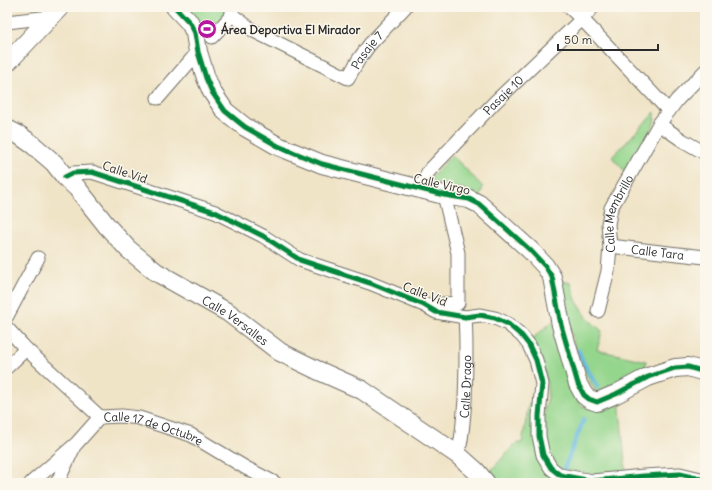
<svg xmlns="http://www.w3.org/2000/svg" width="712" height="490" font-family="Delius,sans-serif">
	<style>
		.green { fill: #95d68d; stroke: #60805c }
		.lines { fill: none; stroke-linecap: round; stroke-linejoin: round }
		.stream { stroke: #68bae4; stroke-width: 4 }
		.street-casing { stroke: #706c62; stroke-width: 15 }
		.secondary-casing { stroke: #706c62; stroke-width: 20 }
		.street { stroke: #fff; stroke-width: 13 }
		.secondary { stroke: #fff; stroke-width: 18 }
		.cycleway-casing { stroke: #fbf7ec; stroke-width: 8 }
		.cycleway { stroke: #00873e; stroke-width: 5 }
		.labels { text-anchor: middle; dominant-baseline: central; stroke-width: 3; stroke-linejoin: round; paint-order: stroke }
		.poi-label { font-size: 12px; font-weight: bold; fill: #2b2b2b; stroke: #fbf7ec; text-anchor: start }
		.street-label { font-size: 12px; fill: #2b2b2b; stroke: #fbf7ec }
	</style>
	<rect width="100%" height="100%" fill="#fbf7ec"/>
	<filter id="ink" filterUnits="userSpaceOnUse"><feTurbulence type="fractalNoise" baseFrequency=".025" numOctaves="2"/><feDisplacementMap in="SourceGraphic" scale="8" xChannelSelector="R" yChannelSelector="G"/><feConvolveMatrix kernelMatrix="1 2 1 2 8 2 1 2 1" color-interpolation-filters="sRGB"/></filter>
	<filter id="wash" filterUnits="userSpaceOnUse"><feTurbulence type="fractalNoise" baseFrequency=".012" numOctaves="4" result="noise"/><feDisplacementMap in="SourceGraphic" scale="16" xChannelSelector="R" yChannelSelector="G"/><feGaussianBlur stdDeviation="0.9" result="paint"/><feColorMatrix in="noise" values="0 0 0 0 0 0 0 0 0 0 0 0 0 0 0 0 0 1.4 0 .05"/><feComposite in="paint" operator="in"/></filter>
	<g filter="url(#wash)">
		<rect width="100%" height="100%" fill="#f0e4c7"/>
		<path class="green" d="M 183,7 L 227,7 L 222,20 L 205,38 L 196,20 Z
			M 655,112 L 655,118 L 654,124 L 628,175 L 612,157 Z
			M 452,155 L 483,187 L 480,197 L 464,189 L 434,184 L 431,182 L 430,179 Z
			M 557,280 L 571,283 L 576,300 L 588,319 L 602,331 L 597,350 L 646,361 L 646,370 L 597,394 L 579,363 Z
			M 553,321 L 575,396 L 581,405 L 590,409 L 619,398 L 626,473 L 601,476 L 559,469 L 547,450 L 543,417 L 548,397 L 546,378 L 532,339 Z
			M 529,403 L 537,404 L 552,477 L 562,483 L 491,483 L 486,476 L 516,443 L 522,443 Z"/>
		<g class="lines">
			<path class="stream" d="M 578,350 L 584,364 L 598,387
				M 564,469 L 584,419"/>
		</g>
	</g>
	<g filter="url(#ink)">
		<g class="lines">
			<g class="street-casing">
				<g id="street">
					<path d="M 569,7 L 582,19 L 669,111"/>
					<path id="s1" d="M 232,15 L 254,31 L 348,78 L 359,59 L 370,44 L 405,7"/>
					<path d="M 7,22 L 50,17"/>
					<path d="M 212,37 L 232,15 L 232,7"/>
					<path d="M 158,98 L 198,52"/>
					<path d="M 659,124 L 682,140 L 705,153"/>
					<path d="M 65,177 L 73,173 L 92,172 L 215,212 L 263,236 L 300,260 L 370,283 L 424,305 L 436,312 L 465,317 L 480,315 L 495,318 L 508,324 L 522,336 L 529,345 L 536,360 L 542,384 L 539,416 L 539,436 L 543,455 L 551,468 L 560,475 L 592,481 L 644,476 L 680,474 L 705,480"/>
					<path id="s2" d="M 421,189 L 428,172 L 495,102 L 582,19 L 593,7"/>
					<path id="s3" d="M 610,246 L 669,253 L 705,257"/>
					<path d="M 426,305 L 458,303 L 458,253 L 444,195"/>
					<path id="s4" d="M 598,311 L 608,271 L 610,246 L 608,224 L 611,208 L 659,124 L 677,100 L 705,71"/>
					<path d="M 7,316 L 38,258"/>
					<path id="s5" d="M 7,328 L 26,349 L 100,417 L 122,416 L 139,418 L 191,435 L 246,468 L 275,483"/>
					<path d="M 7,367 L 26,349"/>
					<path id="s6" d="M 458,455 C 463,436 463,419 465,400 C 466,372 467,345 465,317"/>
					<path d="M 31,483 L 76,444 L 100,417"/>
					<path d="M 57,483 L 73,449"/>
				</g>
			</g>
			<g class="secondary-casing">
				<g id="secondary">
					<path d="M 175,7 L 190,23 L 195,33 L 198,52 L 206,78 L 212,92 L 225,111 L 245,127 L 278,146 L 322,164 L 444,195 L 469,199 L 479,204 L 530,250 L 545,266 L 552,277 L 561,325 L 578,384 L 584,395 L 589,399 L 597,402 L 616,394 L 648,377 L 675,368 L 688,367 L 705,372"/>
					<path d="M 7,63 L 60,7"/>
					<path id="s7" d="M 7,129 L 19,135 L 33,145 L 54,163 L 65,177 L 77,188 L 107,226 L 128,249 L 156,272 L 229,313 L 280,352 L 317,370 L 362,390 L 458,455 L 476,471 L 486,483"/>
				</g>
			</g>
			<use href="#street" class="street"/>
			<use href="#secondary" class="secondary"/>
			<g class="cycleway-casing">
				<path id="cycleway" d="M 175,7 L 190,23 L 195,33 L 198,52 L 206,78 L 212,92 L 225,111 L 245,127 L 278,146 L 322,164 L 444,195 L 469,199 L 479,204 L 530,250 L 545,266 L 552,277 L 561,325 L 578,384 L 584,395 L 589,399 L 597,402 L 616,394 L 648,377 L 675,368 L 688,367 L 705,372
					M 65,177 L 73,173 L 92,172 L 215,212 L 263,236 L 300,260 L 370,283 L 424,305 L 436,312 L 465,317 L 480,315 L 495,318 L 508,324 L 522,336 L 529,345 L 536,360 L 542,384 L 539,416 L 539,436 L 543,455 L 551,468 L 560,475 L 592,481 L 644,476 L 680,474 L 705,480"/>
			</g>
			<use href="#cycleway" class="cycleway"/>
		</g>
	</g>
	<defs>
		<g id="stadium-disc" transform="scale(1)"><circle r="9.5" fill="#b5179e" stroke="#fbf7ec"/><path d="M0-5a6.5 5 0 1 0 0 10a6.5 5 0 1 0 0-10ZM-3.5-1.8h7v3.6h-7Z" fill="#fff"/></g>
	</defs>
	<g fill-rule="evenodd">
		<use href="#stadium-disc" x="207" y="29"/>
	</g>
	<g class="labels">
		<g class="poi-label">
			<text x="221" y="29">Área Deportiva El Mirador</text>
		</g>
		<g class="street-label">
			<text stroke="none"><textPath href="#s1" startOffset="166">Pasaje 7</textPath></text>
			<text stroke="none"><textPath href="#s2" startOffset="126">Pasaje 10</textPath></text>
			<text transform="translate(125 172) rotate(18)">Calle Vid</text>
			<text transform="translate(442 184) rotate(13)">Calle Virgo</text>
			<text stroke="none"><textPath href="#s4" startOffset="101">Calle Membrillo</textPath></text>
			<text stroke="none"><textPath href="#s3" startOffset="48">Calle Tara</textPath></text>
			<text transform="translate(425 294) rotate(21)">Calle Vid</text>
			<text stroke="none"><textPath href="#s7" startOffset="301">Calle Versalles</textPath></text>
			<text stroke="none"><textPath href="#s6" startOffset="69">Calle Drago</textPath></text>
			<text stroke="none"><textPath href="#s5" startOffset="184">Calle 17 de Octubre</textPath></text>
		</g>
	</g>
	<rect width="712" height="490" fill="none" stroke="#fbf7ec" stroke-width="24"/>
	<path d="M558 44v6h100v-6" fill="none" stroke="#2b2b2b" stroke-width="2"/>
	<text x="564" y="44" font-size="12" fill="#2b2b2b" stroke="#fbf7ec" stroke-width="3" paint-order="stroke">50 m</text>
</svg>
